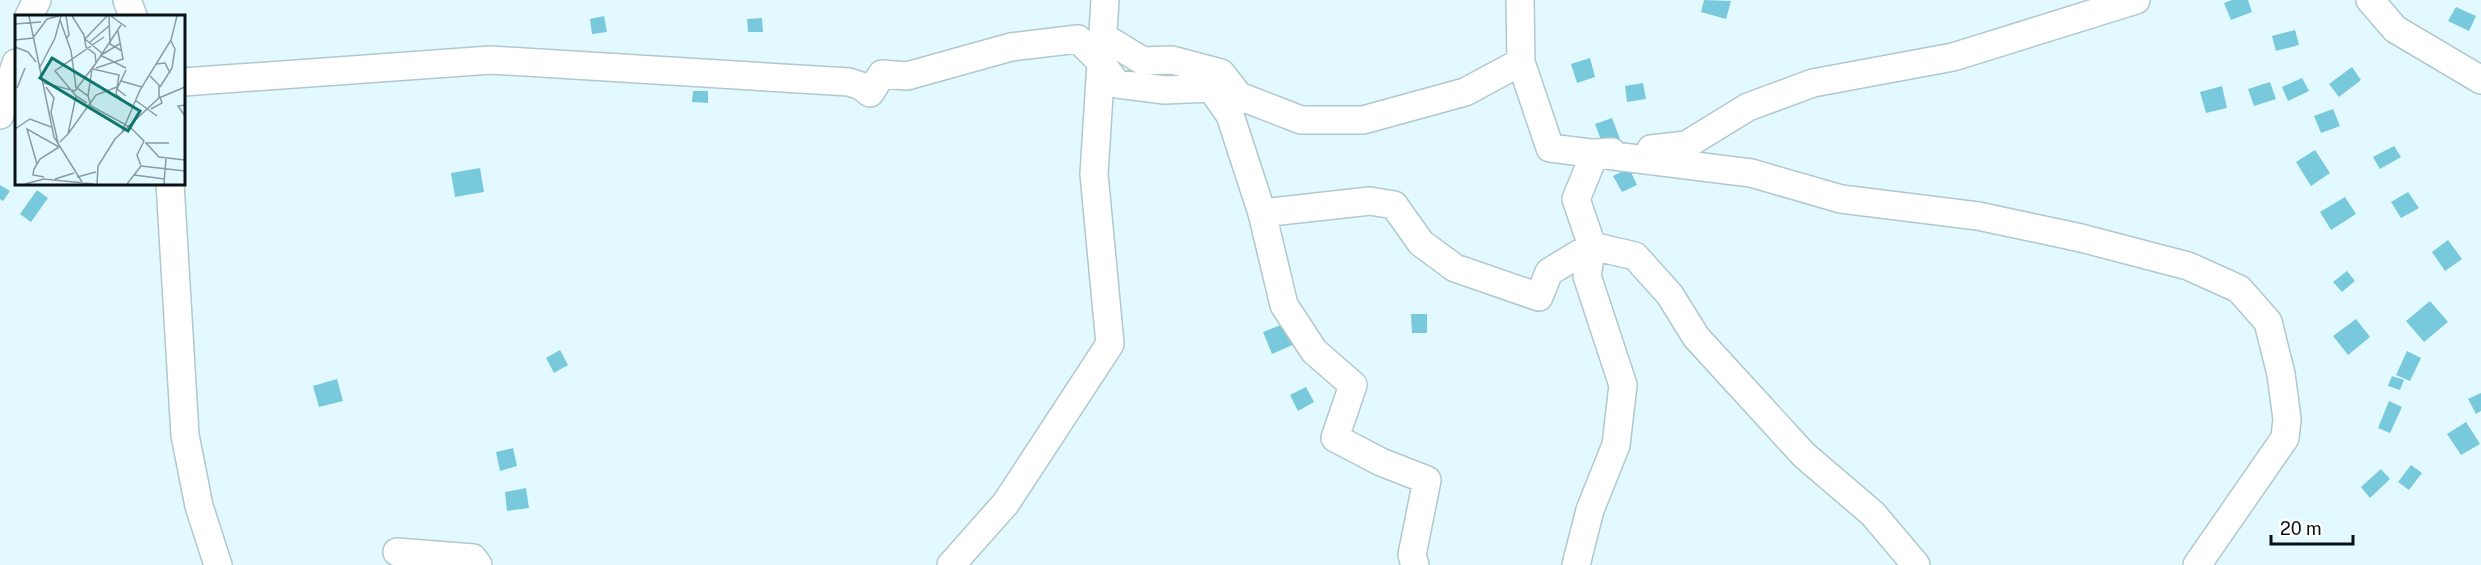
<svg xmlns="http://www.w3.org/2000/svg" width="2481" height="565" font-family="'Public Sans',sans-serif">
	<style>
		.building { fill: #79c9dc }
		.lines { fill: none; stroke-linecap: round; stroke-linejoin: round }
		.minor-casing { stroke: #b1c8cd; stroke-width: 30 }
		.minor { stroke: #fff; stroke-width: 27 }
		.inset-road { fill: none; stroke: #8b9ca1; stroke-width: 1.5 }
		.view { fill: #0f766e; fill-opacity: 0.15; stroke: #0f766e; stroke-width: 3 }
		.inset-edge { fill: none; stroke: #091113; stroke-width: 3 }
	</style>
	<rect width="100%" height="100%" fill="#e1f9ff"/>
	<path class="building" d="M 1704,0 L 1731,1 L 1726,19 L 1701,12 Z
		M 2232,0 L 2248,0 L 2252,12 L 2231,20 L 2224,3 Z
		M 2456,7 L 2476,16 L 2469,31 L 2448,21 Z
		M 604,16 L 607,32 L 592,34 L 590,19 Z
		M 762,18 L 763,32 L 748,32 L 747,19 Z
		M 2295,30 L 2299,45 L 2276,51 L 2272,36 Z
		M 1590,58 L 1595,77 L 1577,83 L 1571,64 Z
		M 2352,67 L 2361,80 L 2339,97 L 2329,84 Z
		M 2302,78 L 2309,91 L 2288,101 L 2282,87 Z
		M 2270,82 L 2276,99 L 2254,106 L 2248,89 Z
		M 1643,83 L 1646,99 L 1627,102 L 1625,86 Z
		M 2222,86 L 2227,108 L 2206,113 L 2200,92 Z
		M 693,91 L 708,91 L 708,103 L 692,102 Z
		M 2333,109 L 2340,126 L 2321,133 L 2314,116 Z
		M 1612,118 L 1620,139 L 1603,145 L 1595,124 Z
		M 2394,146 L 2401,157 L 2380,169 L 2373,157 Z
		M 2315,150 L 2330,173 L 2311,186 L 2296,162 Z
		M 480,168 L 484,192 L 455,197 L 451,173 Z
		M 1629,168 L 1637,185 L 1622,192 L 1613,176 Z
		M 0,185 L 10,191 L 3,201 L 0,199 Z
		M 37,190 L 48,198 L 31,222 L 20,214 Z
		M 2408,192 L 2419,208 L 2401,218 L 2391,202 Z
		M 2345,197 L 2356,214 L 2331,230 L 2320,212 Z
		M 2448,240 L 2462,259 L 2445,271 L 2432,252 Z
		M 2347,271 L 2355,281 L 2342,292 L 2333,282 Z
		M 2430,301 L 2448,322 L 2424,342 L 2406,321 Z
		M 1411,314 L 1427,314 L 1427,333 L 1412,333 Z
		M 2356,319 L 2370,337 L 2348,355 L 2333,336 Z
		M 1291,321 L 1299,342 L 1272,354 L 1263,332 Z
		M 560,350 L 568,365 L 554,373 L 546,358 Z
		M 2407,351 L 2421,358 L 2410,381 L 2396,375 Z
		M 2392,376 L 2404,380 L 2400,390 L 2388,386 Z
		M 337,379 L 343,401 L 319,407 L 313,386 Z
		M 1306,387 L 1314,402 L 1298,411 L 1290,395 Z
		M 2481,393 L 2481,411 L 2476,414 L 2468,399 Z
		M 2389,401 L 2402,407 L 2390,433 L 2378,428 Z
		M 2466,422 L 2480,444 L 2461,455 L 2447,434 Z
		M 513,448 L 517,466 L 500,471 L 496,452 Z
		M 2411,465 L 2422,473 L 2409,490 L 2398,482 Z
		M 2381,469 L 2390,479 L 2370,498 L 2361,487 Z
		M 526,488 L 529,508 L 507,511 L 505,492 Z"/>
	<g class="lines">
		<g class="minor-casing">
			<path id="minor" d="M 127,0 L 133,16
				M 1520,0 L 1521,62
				M 2370,0 L 2395,29 L 2481,80
				M 29,16 L 37,0
				M 1102,36 L 1143,61 L 1172,60 L 1221,73 L 1239,96 L 1301,120 L 1363,120 L 1465,92 L 1521,62 L 1550,148 L 1751,173 L 1841,199 L 1978,216 L 2081,238 L 2188,266 L 2239,289 L 2268,322 L 2281,374 L 2287,419 L 2285,438 L 2197,565
				M 183,82 L 491,60 L 849,82 L 861,86 L 870,93 L 882,74 L 907,76 L 1011,47 L 1078,39 L 1099,60 L 1117,84 L 1165,90 L 1211,88 L 1230,115 L 1262,213 L 1370,201 L 1394,205 L 1421,243 L 1455,268 L 1539,297 L 1549,272 L 1592,246 L 1635,256 L 1670,295 L 1696,337 L 1804,455 L 1873,514 L 1916,565
				M 0,115 L 16,63
				M 1651,149 L 1686,145 L 1748,107 L 1813,83 L 1953,57 L 2136,0
				M 170,183 L 185,435 L 199,506 L 218,565
				M 1262,213 L 1284,305 L 1314,351 L 1353,385 L 1335,438 L 1381,462 L 1427,480 L 1412,555 L 1415,565
				M 397,552 L 473,558 L 478,565
				M 951,565 L 1006,503 L 1110,344 L 1094,174 L 1105,0
				M 1576,565 L 1590,510 L 1616,445 L 1623,385 L 1587,276 L 1592,246 L 1576,199 L 1595,153 L 1612,152"/>
		</g>
		<use href="#minor" class="minor"/>
	</g>
	<g transform="translate(15 15)">
		<rect width="170" height="170" fill="#e1f9ff"/>
		<path class="inset-road" d="M 14,1 L 39,122 L 67,167M 92,1 L 70,24 L 88,39 L 106,28M 94,1 L 95,29 L 107,36M 96,1 L 111,12M 45,5 L 56,36 L 61,72 L 73,81 L 76,91 L 115,112 L 129,126 L 122,140 L 126,151 L 112,169M 0,9 L 26,7M 51,24 L 54,20 L 51,1M 0,25 L 18,23 L 32,4 L 44,1M 74,28 L 95,10M 0,32 L 13,37 L 21,47M 85,40 L 111,53M 141,49 L 150,48 L 155,58M 81,53 L 108,44 L 103,16M 24,54 L 40,23 L 46,1M 78,54 L 104,60 L 101,79 L 111,88M 135,61 L 144,70 L 144,83M 0,64 L 0,86M 106,66 L 127,72M 29,68 L 60,76 L 81,48 L 80,39 L 71,32 L 69,20 L 57,1M 31,72 L 39,83 L 36,97 L 44,132M 145,72 L 157,53 L 160,34 L 156,26M 2,73 L 10,53M 73,81 L 77,54 L 106,10M 111,81 L 102,74 L 111,55M 120,85 L 142,101M 72,88 L 61,81 L 40,56 L 89,22M 170,90 L 163,91 L 170,101M 136,94 L 147,88 L 145,82M 0,114 L 15,104 L 36,112M 107,117 L 125,75 L 156,25 L 162,1M 53,119 L 81,80 L 102,72M 45,127 L 53,119 L 61,81M 130,128 L 154,128M 131,128 L 144,142 L 170,145M 22,149 L 12,114 L 44,132M 126,151 L 170,156M 119,160 L 150,164M 29,162 L 18,160 L 19,154 L 25,144 L 44,132M 62,162 L 81,157M 40,164 L 59,158M 10,169 L 29,164 L 79,169M 82,169 L 83,151 L 100,124 L 144,83 L 170,72M 149,169 L 151,143"/>
		<path class="view" d="M 37,43 L 125,96 L 113,116 L 25,63 Z"/>
		<rect width="170" height="170" class="inset-edge"/>
	</g>
	<path d="M2271 535v9h82v-9" fill="none" stroke="#091113" stroke-width="3"/>
	<text x="2280" y="535" font-size="18" fill="#091113" stroke="#ffffff" stroke-width="4.5" paint-order="stroke">20 m</text>
</svg>
